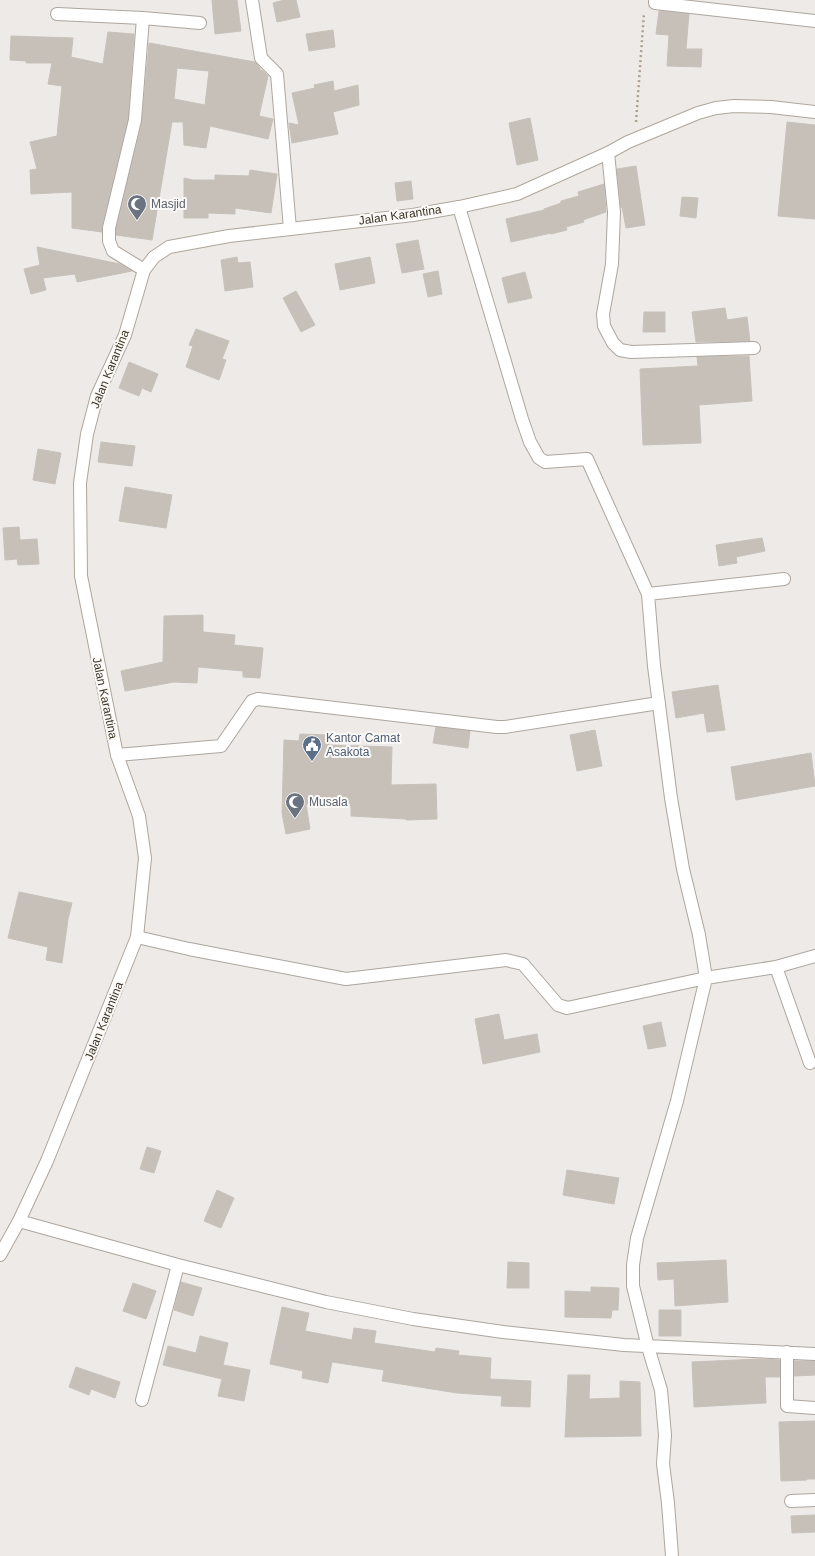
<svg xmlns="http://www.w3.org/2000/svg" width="815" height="1556" font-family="Arial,sans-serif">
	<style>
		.building { fill: #c6c0b9; stroke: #c7c1ba; fill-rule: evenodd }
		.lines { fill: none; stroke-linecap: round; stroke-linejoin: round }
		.street-casing { stroke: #aca69e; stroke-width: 14 }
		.secondary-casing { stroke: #aea69a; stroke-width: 14 }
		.path { stroke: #aea18b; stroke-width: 2.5; stroke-dasharray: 2 3; stroke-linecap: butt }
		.street { stroke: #fff; stroke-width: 12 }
		.secondary { stroke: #fff; stroke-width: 12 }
		.labels { text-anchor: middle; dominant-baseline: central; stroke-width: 4; stroke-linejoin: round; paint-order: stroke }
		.worship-label { font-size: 12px; fill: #5b616d; stroke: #fbf9f7; text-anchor: start }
		.street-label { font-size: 12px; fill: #3f3727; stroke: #fbf9f7 }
		.service-label { font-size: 12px; fill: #4e5e75; stroke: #fbf9f7; text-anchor: start }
	</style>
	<rect width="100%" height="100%" fill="#eeeae7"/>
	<path class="building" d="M 212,0 L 237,0 L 241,31 L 215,34 Z
		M 284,0 L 296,0 L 300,17 L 277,22 L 273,3 Z
		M 659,11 L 689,14 L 686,49 L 702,49 L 701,67 L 667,66 L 669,35 L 656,34 Z
		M 333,30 L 335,47 L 309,51 L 306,34 Z
		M 108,32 L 134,34 L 128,119 L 102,226 L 102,232 L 72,228 L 72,192 L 31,194 L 30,170 L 37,169 L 30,142 L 57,136 L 62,86 L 48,84 L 52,63 L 26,63 L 26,61 L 10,60 L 11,36 L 73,38 L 71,57 L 103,64 Z
		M 149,43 L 255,62 L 260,68 L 260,70 L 263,71 L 268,76 L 259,116 L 273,119 L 268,139 L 210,126 L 206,148 L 184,145 L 183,122 L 172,122 L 152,240 L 116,235 L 116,229 L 142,122 ZM 177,68 L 209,71 L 205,105 L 174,99 Z
		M 333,81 L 334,91 L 358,85 L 359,105 L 333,112 L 338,134 L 292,143 L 289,123 L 299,125 L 292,93 L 315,88 L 314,85 Z
		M 530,118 L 538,160 L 517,165 L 509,123 Z
		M 787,122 L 815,125 L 815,219 L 778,216 Z
		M 636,166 L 645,225 L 626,228 L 622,207 L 621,208 L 617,169 Z
		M 250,170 L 277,174 L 271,213 L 235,208 L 235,214 L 208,213 L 208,218 L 184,218 L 184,178 L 193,180 L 215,180 L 215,175 L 249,176 Z
		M 411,181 L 413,199 L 397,201 L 395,183 Z
		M 604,184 L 606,212 L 583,220 L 584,222 L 566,227 L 567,230 L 551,234 L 551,233 L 511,242 L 506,219 L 544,210 L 544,209 L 561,203 L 561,201 L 579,196 L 578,192 Z
		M 682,197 L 698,198 L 696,218 L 680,216 Z
		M 418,240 L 424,269 L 402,273 L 396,244 Z
		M 37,247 L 120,264 L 132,271 L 77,282 L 75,274 L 43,278 L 46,290 L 31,294 L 24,269 L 40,265 L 41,272 Z
		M 237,257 L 238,263 L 250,262 L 253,287 L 225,291 L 221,260 Z
		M 370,257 L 375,283 L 340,290 L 335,264 Z
		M 438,271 L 442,294 L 428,297 L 423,274 Z
		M 525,272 L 532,298 L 508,303 L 502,278 Z
		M 296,291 L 315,325 L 301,332 L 283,298 Z
		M 725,308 L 727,320 L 747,317 L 750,341 L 696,342 L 692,312 Z
		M 644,312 L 665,312 L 665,332 L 643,332 Z
		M 196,329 L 229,341 L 222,359 L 226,360 L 219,380 L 186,367 L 193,346 L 189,345 Z
		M 749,356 L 752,401 L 699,405 L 701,443 L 643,445 L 640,369 L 698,366 L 697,357 Z
		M 129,362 L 158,374 L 151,392 L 142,388 L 139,396 L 119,388 Z
		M 101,442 L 135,446 L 132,466 L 98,462 Z
		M 38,449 L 61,453 L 55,484 L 33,480 Z
		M 125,487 L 172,495 L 166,528 L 119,521 Z
		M 19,527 L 20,540 L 37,539 L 39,564 L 18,565 L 17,559 L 5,560 L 3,528 Z
		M 762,538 L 765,551 L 736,557 L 737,563 L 719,566 L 716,545 Z
		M 203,615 L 203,632 L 235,635 L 234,645 L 263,648 L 260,678 L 243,677 L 243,671 L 198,667 L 197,683 L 174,682 L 125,691 L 121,671 L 163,662 L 164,616 Z
		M 718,685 L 725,730 L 707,732 L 704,713 L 676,718 L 672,692 Z
		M 436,727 L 470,731 L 468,748 L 433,743 Z
		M 595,730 L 602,766 L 577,771 L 570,735 Z
		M 300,734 L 329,735 L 329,745 L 392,747 L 391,785 L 436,784 L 437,819 L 406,820 L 406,819 L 351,816 L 351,806 L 306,804 L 310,829 L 286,834 L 282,813 L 284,740 L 299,741 Z
		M 811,753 L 815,786 L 736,800 L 731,767 Z
		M 19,892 L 72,903 L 68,919 L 62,963 L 46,960 L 48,947 L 8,938 Z
		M 499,1014 L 504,1040 L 537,1034 L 540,1052 L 483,1064 L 475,1019 Z
		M 661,1022 L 666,1046 L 648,1049 L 643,1026 Z
		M 147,1147 L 161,1151 L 154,1173 L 140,1169 Z
		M 567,1170 L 619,1178 L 614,1204 L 563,1195 Z
		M 217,1190 L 234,1198 L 221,1228 L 204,1221 Z
		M 726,1260 L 728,1302 L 675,1306 L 674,1279 L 658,1280 L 657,1263 Z
		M 508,1262 L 529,1263 L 529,1288 L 507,1288 Z
		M 181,1282 L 202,1288 L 193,1316 L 174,1310 Z
		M 133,1283 L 156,1291 L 146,1319 L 123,1311 Z
		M 591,1287 L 619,1288 L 618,1310 L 612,1310 L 611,1318 L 565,1317 L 565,1291 L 591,1292 Z
		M 282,1307 L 309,1313 L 305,1331 L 352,1340 L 354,1328 L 376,1331 L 374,1343 L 435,1352 L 436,1348 L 459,1351 L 458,1355 L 491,1358 L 490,1379 L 531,1381 L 530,1407 L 501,1406 L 502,1396 L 457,1393 L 382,1381 L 384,1370 L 332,1362 L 328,1383 L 302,1378 L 303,1371 L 270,1364 Z
		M 659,1310 L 681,1310 L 681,1336 L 659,1336 Z
		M 200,1336 L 228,1343 L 223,1365 L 250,1370 L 244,1401 L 218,1396 L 222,1379 L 163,1365 L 168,1346 L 196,1353 Z
		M 759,1359 L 780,1360 L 780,1377 L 765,1377 L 766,1403 L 694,1407 L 692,1362 Z
		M 794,1361 L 815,1361 L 815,1375 L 794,1376 Z
		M 76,1367 L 120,1382 L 115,1398 L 91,1389 L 89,1395 L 69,1387 Z
		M 568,1375 L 590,1375 L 589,1399 L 620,1398 L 620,1381 L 640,1382 L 641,1436 L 565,1437 Z
		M 815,1421 L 815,1479 L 807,1479 L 807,1480 L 781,1481 L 779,1422 Z
		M 815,1515 L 815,1532 L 792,1533 L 791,1516 Z"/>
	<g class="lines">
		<g class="street-casing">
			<path id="street" d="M 252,0 L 261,58 L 277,74 L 290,229
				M 655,0 L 655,3 L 815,21
				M 57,14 L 143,18 L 200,23
				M 143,18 L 135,120 L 109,228 L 109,241 L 113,251 L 144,270
				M 608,153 L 614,212 L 612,264 L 603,314 L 604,326 L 613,343 L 620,350 L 631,352 L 754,348
				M 459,207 L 522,419 L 530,442 L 539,458 L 545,462 L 587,459 L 648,594 L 654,666 L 671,798 L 683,869 L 699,935 L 706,978 L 677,1101 L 637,1238 L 633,1265 L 633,1286 L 648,1347 L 661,1390 L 665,1435 L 663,1464 L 668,1503 L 672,1556
				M 648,594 L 784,579
				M 117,755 L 221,746 L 252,701 L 258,699 L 497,727 L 505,727 L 659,703
				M 137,937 L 189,949 L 346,979 L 506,960 L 523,964 L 558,1005 L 567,1008 L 706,978 L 776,967 L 815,956
				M 776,967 L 810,1063
				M 19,1221 L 178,1265 L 326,1302 L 413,1319 L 503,1332 L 624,1345 L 815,1354
				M 787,1352 L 787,1406 L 815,1408
				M 142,1400 L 178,1265
				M 791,1501 L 815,1500"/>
		</g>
		<g class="secondary-casing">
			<path id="secondary" d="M 0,1255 L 19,1221 L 47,1161 L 137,937 L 145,858 L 139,816 L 117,755 L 81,576 L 80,483 L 87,434 L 97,396 L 125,335 L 144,270 L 154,257 L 169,247 L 229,236 L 413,215 L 459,207 L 517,194 L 608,153 L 628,142 L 698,113 L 716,108 L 734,106 L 771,107 L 815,112"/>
		</g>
		<path class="path" d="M 636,122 L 644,13"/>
		<use href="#street" class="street"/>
		<use href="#secondary" class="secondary"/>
	</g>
	<defs>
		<g id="mosque-pin" transform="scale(1)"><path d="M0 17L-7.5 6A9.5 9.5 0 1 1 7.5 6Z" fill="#6b7280" stroke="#fbf9f7"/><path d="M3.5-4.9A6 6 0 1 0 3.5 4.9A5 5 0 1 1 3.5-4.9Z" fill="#fff"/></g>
		<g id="civic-pin" transform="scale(1)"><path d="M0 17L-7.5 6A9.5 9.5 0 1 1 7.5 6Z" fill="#5c6f8a" stroke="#fbf9f7"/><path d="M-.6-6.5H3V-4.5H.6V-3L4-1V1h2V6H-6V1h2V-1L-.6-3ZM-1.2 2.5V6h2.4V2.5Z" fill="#fff"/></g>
	</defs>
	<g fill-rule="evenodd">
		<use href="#mosque-pin" x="137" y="204"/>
		<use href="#civic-pin" x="312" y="745"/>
		<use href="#mosque-pin" x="295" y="802"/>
	</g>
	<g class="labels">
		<g class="worship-label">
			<text x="151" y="204">Masjid</text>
			<text x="309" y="802">Musala</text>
		</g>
		<g class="street-label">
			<text transform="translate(400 215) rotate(-8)">Jalan Karantina</text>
			<text transform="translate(110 369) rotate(-68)">Jalan Karantina</text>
			<text transform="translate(105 698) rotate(78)">Jalan Karantina</text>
			<text transform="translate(104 1021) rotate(-68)">Jalan Karantina</text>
		</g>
		<g class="service-label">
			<text x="326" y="738">Kantor Camat<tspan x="326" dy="14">Asakota</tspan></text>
		</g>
	</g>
</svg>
